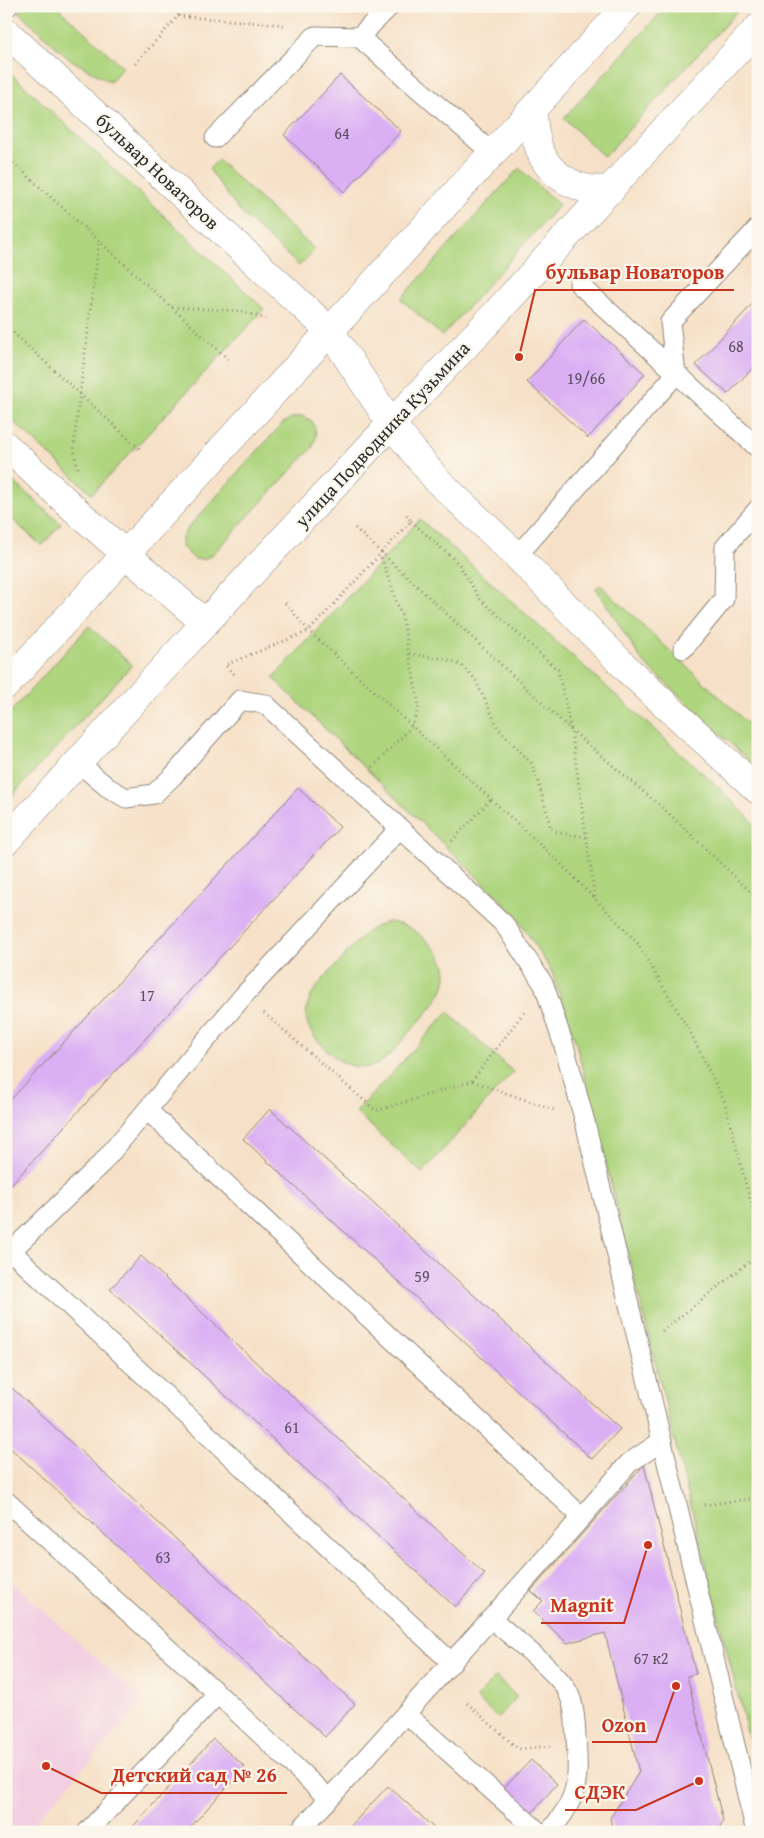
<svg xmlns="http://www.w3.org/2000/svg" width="764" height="1838" font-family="'Gentium Book Plus',serif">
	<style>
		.built { fill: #f2cfe1 }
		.green { fill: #afd57f; stroke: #6d8055 }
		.building { fill: #daaff4 }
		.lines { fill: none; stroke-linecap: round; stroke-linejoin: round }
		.service-casing { stroke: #90867a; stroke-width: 21 }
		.minor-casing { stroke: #90867a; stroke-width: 29 }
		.tertiary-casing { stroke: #90867a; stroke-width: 29 }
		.path { stroke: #90867a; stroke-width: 3; stroke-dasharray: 1 4; stroke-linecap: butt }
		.service { stroke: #fff; stroke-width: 19 }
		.minor { stroke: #fff; stroke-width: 28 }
		.tertiary { stroke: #fff; stroke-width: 28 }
		.labels { text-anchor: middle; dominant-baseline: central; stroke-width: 4.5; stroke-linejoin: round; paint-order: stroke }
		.number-label { font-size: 16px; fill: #574c5d }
		.street-label { font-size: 19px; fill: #2b2b2b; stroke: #fbf7ec }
		.leader { fill: none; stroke: #c8321e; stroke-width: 2 }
		.callout-dot { fill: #c8321e; stroke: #fbf7ec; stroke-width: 2 }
		.callout-label { font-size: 20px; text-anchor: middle; font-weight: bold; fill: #c8321e; stroke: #fbf7ec; stroke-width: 4.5; stroke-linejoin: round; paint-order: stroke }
	</style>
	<rect width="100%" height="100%" fill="#fbf7ec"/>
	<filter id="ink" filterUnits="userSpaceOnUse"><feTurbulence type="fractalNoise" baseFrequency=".02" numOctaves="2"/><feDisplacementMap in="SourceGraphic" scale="10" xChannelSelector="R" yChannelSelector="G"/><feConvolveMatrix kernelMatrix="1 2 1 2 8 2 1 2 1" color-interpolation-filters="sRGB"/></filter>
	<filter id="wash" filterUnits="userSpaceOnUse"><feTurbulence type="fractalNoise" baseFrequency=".0096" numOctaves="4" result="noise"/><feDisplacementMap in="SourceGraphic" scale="20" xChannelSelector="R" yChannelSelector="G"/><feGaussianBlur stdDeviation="1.12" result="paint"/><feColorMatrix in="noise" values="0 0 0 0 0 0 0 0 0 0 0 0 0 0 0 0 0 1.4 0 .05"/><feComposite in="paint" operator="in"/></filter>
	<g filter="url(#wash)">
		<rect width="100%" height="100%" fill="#f6e1c8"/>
		<path class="built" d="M 6,1577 L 144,1701 L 26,1832 L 6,1832 Z"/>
		<path class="green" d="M 24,6 L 56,6 L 123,67 L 110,82 L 68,58 L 19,12 Z
			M 667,6 L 742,6 L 604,157 L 564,118 Z
			M 6,69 L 264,309 L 92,494 L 6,415 Z
			M 218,160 L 315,250 L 299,266 L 240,212 L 209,169 Z
			M 519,168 L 559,205 L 442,336 L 401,299 Z
			M 302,416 L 312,421 C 317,432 317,438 312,448 L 212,555 L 204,559 L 194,559 L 182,547 L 182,538 L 186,530 L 283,423 L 292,418 Z
			M 6,475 L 61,524 L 42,546 L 6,514 Z
			M 420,519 L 718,787 L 758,827 L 758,1776 L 576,1043 L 552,972 L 515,914 L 273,678 Z
			M 600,585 L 758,733 L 758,769 L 642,661 L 596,588 Z
			M 89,626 L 132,665 L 6,802 L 6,717 Z
			M 389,922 C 406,924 415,930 428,942 C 467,977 434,1004 409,1033 C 399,1043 389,1059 376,1065 C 365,1070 350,1066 340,1061 C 333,1057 328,1051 323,1046 C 288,1013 315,987 340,961 C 355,944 366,927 389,922 Z
			M 448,1012 L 513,1072 L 422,1173 L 356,1112 Z
			M 496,1677 L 517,1697 L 498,1718 L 476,1698 Z"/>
		<g id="blocks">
			<path class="building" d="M 340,75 L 401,131 L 344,192 L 284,135 Z
				M 758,298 L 758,362 L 728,394 L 696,365 Z
				M 584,319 L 645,374 L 588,438 L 527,382 Z
				M 298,788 L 340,827 L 6,1190 L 6,1105 Z
				M 270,1109 L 620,1429 L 592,1459 L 243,1139 Z
				M 141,1256 L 485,1574 L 455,1607 L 110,1289 Z
				M 11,1387 L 355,1704 L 325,1737 L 6,1444 L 6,1392 Z
				M 644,1465 L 696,1674 L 687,1676 L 723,1821 L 718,1831 L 713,1832 L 613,1832 L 610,1818 L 639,1772 L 605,1633 L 567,1643 L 533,1611 L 543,1601 L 531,1591 Z
				M 213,1739 L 245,1767 L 186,1832 L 128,1832 Z
				M 531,1760 L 557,1784 L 531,1814 L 503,1789 Z
				M 388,1786 L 421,1816 L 438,1832 L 345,1832 Z"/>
		</g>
	</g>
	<g filter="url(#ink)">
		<use href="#blocks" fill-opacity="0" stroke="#90867a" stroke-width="1"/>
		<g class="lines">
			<g class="service-casing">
				<path id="service" d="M 6,8 L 8,6
					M 359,37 L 492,153
					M 215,138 L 315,36 L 359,37 L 390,6
					M 579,284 L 758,448
					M 517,556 L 676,374 L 670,322 L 758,228
					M 683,649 L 724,599 L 725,547 L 758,509
					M 78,762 L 107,787 L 126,798 L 154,794 L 173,776 L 240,700 L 265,704 L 504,924 L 544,985 L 564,1046 L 585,1122 L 756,1832
					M 11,1251 L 452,1663
					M 6,1256 L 102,1163 L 244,995 L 399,829
					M 6,1501 L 218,1694
					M 582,1517 L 629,1463 L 662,1441
					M 491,1618 C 509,1635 558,1672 568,1692 C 575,1706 575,1722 576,1737 C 579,1781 579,1798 549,1832
					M 406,1714 L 539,1832
					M 87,1832 L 218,1694 L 329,1799 L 582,1517 L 147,1110
					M 298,1832 L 329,1799"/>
			</g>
			<g class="minor-casing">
				<path id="minor" d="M 533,110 C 534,148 544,176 584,188 C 592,190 602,189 611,190
					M 391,424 L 486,324 L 758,28
					M 6,685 L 627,6
					M 6,841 L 205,623"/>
			</g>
			<g class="tertiary-casing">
				<path id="tertiary" d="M 6,32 L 330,331 L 391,424 L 437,480 L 517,556 L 629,671 L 758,790
					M 6,446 L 81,515 L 205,623 L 391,424"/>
			</g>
			<path class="path" d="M 178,16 L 287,25
				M 135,64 L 187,6
				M 6,156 L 228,359
				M 172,307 L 241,311 L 266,319
				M 6,326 L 142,451
				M 78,468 L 74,450 L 76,425 L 99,242
				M 411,521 L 459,564 L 479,598 L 558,670 L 571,730 L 595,898
				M 355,528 L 571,730 L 665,810 L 758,899
				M 285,603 L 309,631 L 558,861 L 636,941 L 689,1030 L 724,1101 L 758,1230
				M 409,654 L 446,659 L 461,665 L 475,679 L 498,728 L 531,763 L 538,780 L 551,829 L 561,833 L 586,837
				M 234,674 L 225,665 L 309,631 L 411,521 L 406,514
				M 373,767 L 412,726 L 419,706 L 402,617 L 380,554
				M 452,841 L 491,799
				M 264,1013 L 376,1111 L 472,1081 L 554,1110
				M 472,1081 L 524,1012
				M 662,1331 L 758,1255
				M 704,1505 L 758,1498
				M 467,1703 L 518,1749 L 551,1746"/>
			<use href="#service" class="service"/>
			<use href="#minor" class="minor"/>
			<use href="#tertiary" class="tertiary"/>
		</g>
	</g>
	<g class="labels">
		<g class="number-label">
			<text x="342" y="133">64</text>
			<text x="736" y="346">68</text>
			<text x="586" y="378">19/66</text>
			<text x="147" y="995">17</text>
			<text x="422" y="1276">59</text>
			<text x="292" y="1427">61</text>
			<text x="163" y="1557">63</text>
			<text x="651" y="1658">67 к2</text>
		</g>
		<g class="street-label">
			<text transform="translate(158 171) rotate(43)">бульвар Новаторов</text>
			<text transform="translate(382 434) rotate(-47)">улица Подводника Кузьмина</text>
		</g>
	</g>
	<path class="leader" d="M519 357L535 290H734M648 1545L624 1623H541M676 1686L656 1742H592M46 1766L101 1793H287M699 1781L636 1810H565"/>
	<g class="callout-dot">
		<circle cx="519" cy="357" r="5"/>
		<circle cx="648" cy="1545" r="5"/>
		<circle cx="676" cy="1686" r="5"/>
		<circle cx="46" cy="1766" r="5"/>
		<circle cx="699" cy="1781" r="5"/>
	</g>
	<g class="callout-label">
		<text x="635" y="279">бульвар Новаторов</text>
		<text x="582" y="1612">Magnit</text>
		<text x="624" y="1732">Ozon</text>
		<text x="194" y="1782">Детский сад № 26</text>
		<text x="600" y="1799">СДЭК</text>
	</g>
	<rect width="764" height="1838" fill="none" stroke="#fbf7ec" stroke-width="25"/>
</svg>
